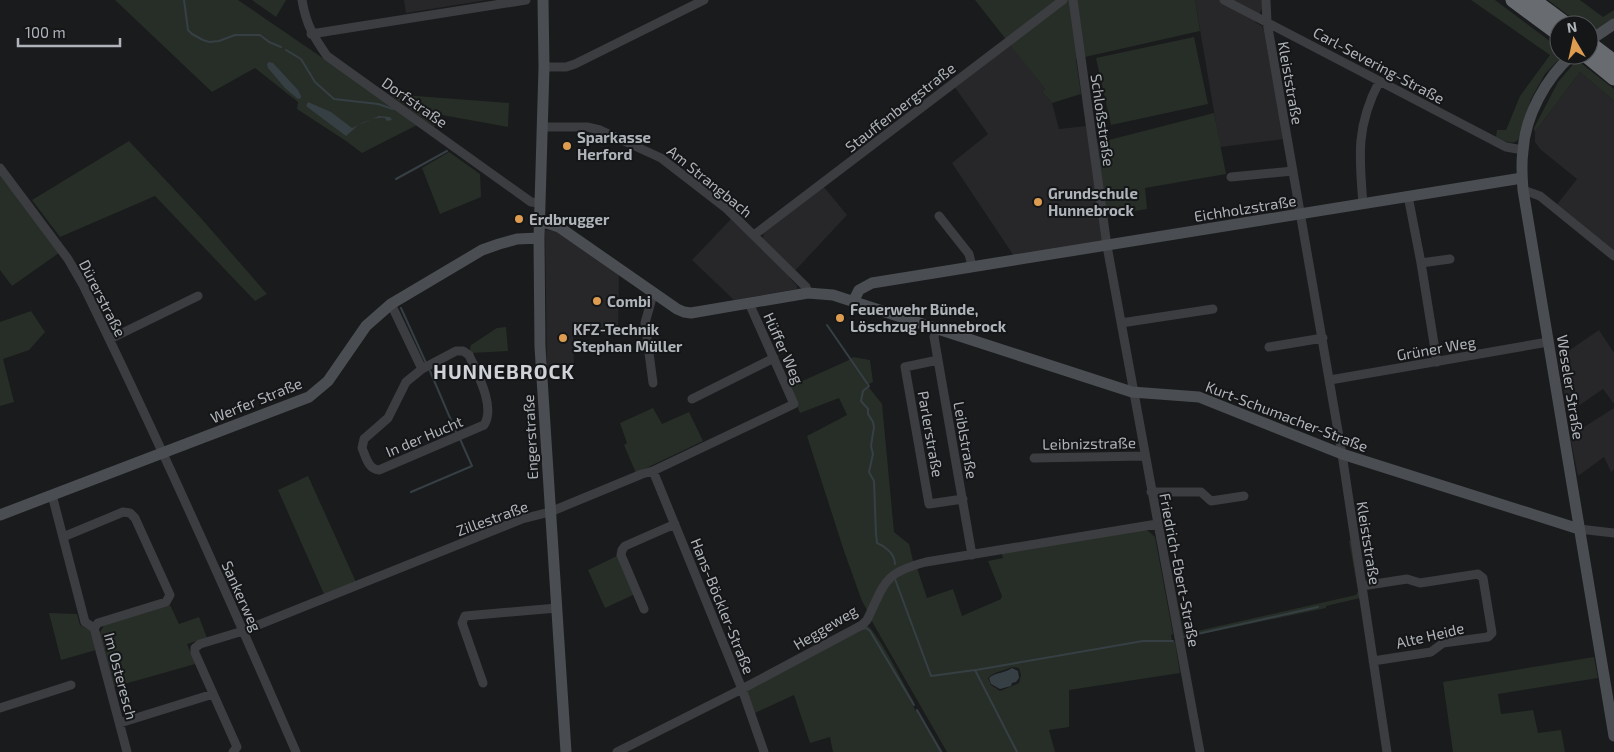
<svg xmlns="http://www.w3.org/2000/svg" width="1614" height="752" font-family="'Exo 2',sans-serif">
	<style>
		.built { fill: #272729 }
		.green { fill: #272e27; fill-rule: evenodd }
		.water { fill: #363f44 }
		.lines { fill: none; stroke-linecap: round; stroke-linejoin: round }
		.stream { stroke: #363f44; stroke-width: 2 }
		.street { stroke: #3c3d41; stroke-width: 9 }
		.secondary { stroke: #4a4d51; stroke-width: 11 }
		.highway { stroke: #686c71; stroke-width: 15 }
		.poi-dot { fill: #de9c51; stroke: #151617; stroke-width: 2 }
		.labels { text-anchor: middle; dominant-baseline: central; stroke-width: 4; stroke-linejoin: round; paint-order: stroke }
		.street-label { font-size: 15px; fill: #afb4ba; stroke: #151617 }
		.poi-label { font-size: 15px; font-weight: bold; fill: #afb4ba; stroke: #151617; text-anchor: start }
		.district-label { font-size: 20px; font-weight: bold; letter-spacing: 1px; fill: #cfd2d7; stroke: #151617 }
	</style>
	<rect width="100%" height="100%" fill="#1a1b1c"/>
	<path class="built" d="M 404,0 L 487,0 L 406,13 Z
		M 1195,0 L 1262,0 L 1262,9 L 1255,22 L 1262,26 L 1264,31 L 1284,139 L 1220,147 Z
		M 1010,43 L 1045,89 L 1042,92 L 1052,103 L 1059,129 L 1086,126 L 1103,241 L 1014,256 L 952,163 L 988,134 L 954,86 Z
		M 1580,72 L 1614,101 L 1614,253 L 1555,207 L 1577,179 L 1540,149 L 1535,142 L 1535,132 Z
		M 823,186 L 847,215 L 789,277 L 797,286 L 797,289 L 734,300 L 692,260 L 731,219 L 756,242 L 763,238 L 764,231 Z
		M 545,230 L 558,231 L 619,274 L 618,334 L 573,333 L 574,367 L 547,367 Z
		M 1599,330 L 1614,353 L 1614,404 L 1603,389 L 1568,413 L 1558,358 Z
		M 1614,408 L 1614,469 L 1611,472 L 1604,457 L 1578,476 L 1570,436 Z"/>
	<path class="green" d="M 115,0 L 238,0 L 419,124 L 362,153 L 346,141 L 297,109 L 298,102 L 255,68 L 212,92 Z
		M 252,0 L 286,0 L 276,17 Z
		M 975,0 L 1195,0 L 1200,31 L 1076,59 L 1081,94 L 1052,103 L 1042,92 L 1045,89 Z
		M 1471,0 L 1495,0 L 1559,48 L 1559,55 L 1563,55 L 1545,74 L 1531,99 L 1518,140 C 1511,146 1504,140 1496,137 L 1497,130 L 1506,130 L 1520,96 L 1550,55 Z
		M 1548,0 L 1580,0 L 1603,17 L 1614,10 L 1614,19 L 1591,33 L 1589,31 L 1589,25 L 1581,25 Z
		M 1194,37 L 1208,104 L 1111,125 L 1096,58 Z
		M 1577,60 L 1614,89 L 1614,101 L 1580,72 L 1535,132 L 1534,128 L 1558,82 Z
		M 389,94 L 509,103 L 508,127 L 442,115 L 434,127 Z
		M 1214,113 L 1226,174 L 1145,188 L 1147,209 L 1105,216 L 1097,143 Z
		M 129,141 L 200,217 L 267,294 L 255,301 L 155,196 L 60,237 L 32,200 Z
		M 449,152 L 480,174 L 481,197 L 440,214 L 422,168 Z
		M 0,175 L 59,253 L 12,286 L 0,270 Z
		M 31,311 L 45,332 L 29,350 L 3,359 L 14,402 L 0,406 L 0,322 Z
		M 506,327 L 508,351 L 471,353 L 470,349 L 471,345 L 497,328 Z
		M 853,357 L 870,360 L 873,382 L 867,385 L 882,404 L 894,532 L 909,544 L 913,561 L 904,565 L 868,612 L 862,601 L 844,551 L 807,436 L 847,415 L 839,398 L 800,413 L 789,387 L 849,360 Z
		M 653,408 L 662,424 L 689,412 L 703,441 L 636,473 L 624,445 L 627,443 L 620,423 Z
		M 308,476 L 356,582 L 324,594 L 278,490 Z
		M 1145,528 L 1155,537 L 1173,634 L 1171,635 L 1172,641 L 1175,642 L 1180,673 L 1069,690 L 1069,727 L 1049,730 L 1055,752 L 947,752 L 870,618 C 878,594 890,572 916,565 L 927,598 L 953,589 L 962,616 L 1001,599 L 1002,596 L 988,561 L 1003,558 L 1001,552 ZM 1012,667 L 1019,668 L 1021,675 L 1019,683 L 1000,691 L 991,685 L 988,678 C 995,671 1003,671 1012,667 Z
		M 1351,540 L 1360,598 L 1326,606 L 1326,608 L 1183,638 L 1170,567 L 1171,567 L 1184,634 L 1356,595 L 1358,591 L 1349,541 Z
		M 617,556 L 635,594 L 605,608 L 588,570 Z
		M 170,605 L 179,624 L 199,617 L 207,638 L 187,644 L 195,664 L 114,687 L 100,633 L 104,625 Z
		M 49,613 L 77,614 L 80,625 L 90,630 L 96,650 L 61,660 Z
		M 867,625 C 879,634 905,687 914,702 L 913,705 L 915,710 L 919,712 L 943,752 L 833,752 L 830,737 L 810,743 L 794,695 L 755,713 L 746,695 L 747,688 Z
		M 1594,657 L 1598,678 L 1498,694 L 1501,714 L 1533,710 L 1538,733 L 1561,730 L 1565,752 L 1453,752 L 1443,682 Z"/>
	<path class="water" d="M 269,62 L 273,63 L 298,90 L 301,96 L 301,98 L 298,99 L 285,88 L 268,68 L 267,64 Z
		M 308,102 L 331,112 L 352,128 L 379,116 L 390,117 L 392,120 L 387,121 L 385,118 C 375,117 360,122 353,130 C 350,132 349,134 346,136 L 306,106 Z
		M 1012,668 L 1018,671 L 1019,678 L 1016,682 L 1012,683 L 1011,686 L 1000,689 L 991,684 L 989,678 C 996,672 1006,673 1012,668 Z"/>
	<g class="lines">
		<path class="stream" d="M 184,0 L 188,30 L 192,34 L 203,40 L 209,42 L 219,41 L 235,35 L 260,35 L 269,42 L 281,47
			M 286,50 L 301,59 L 315,82 L 334,99 L 378,104 L 393,109
			M 396,179 L 447,151
			M 401,308 L 426,363
			M 827,325 L 869,386 L 863,391 L 861,401 L 868,409 L 868,414 L 873,422 L 874,427 L 871,446 L 873,454 L 869,472 L 874,481 L 876,534 L 877,543 C 885,546 895,554 895,564
			M 430,371 L 456,432
			M 411,492 L 472,466 L 460,439
			M 895,579 L 931,676 L 975,670 L 1017,752
			M 862,629 L 866,628 L 870,631 L 914,705
			M 1184,637 L 1318,607
			M 976,670 L 1143,641 L 1173,641
			M 917,710 L 941,752"/>
		<path class="street" d="M 302,0 C 306,24 313,36 327,56 L 531,202 L 540,203
			M 1073,0 L 1107,246 L 1200,752
			M 1224,0 L 1506,147 L 1523,150
			M 1266,0 L 1267,22 L 1342,454 L 1387,752
			M 311,34 L 526,0
			M 544,67 L 566,67 L 575,64 L 704,0
			M 542,127 L 587,127 L 600,130 L 661,158 L 727,209 L 806,287 L 808,293
			M 0,168 L 68,259 L 83,285 C 158,438 228,595 296,752
			M 1231,177 L 1293,171
			M 1523,190 L 1540,196 L 1614,256
			M 1408,196 L 1421,263 L 1437,362
			M 1363,204 C 1359,156 1356,126 1379,82
			M 939,216 L 969,254 L 972,266
			M 754,235 L 1063,0
			M 1421,263 L 1450,259
			M 391,304 L 422,369
			M 1121,323 L 1213,309
			M 936,329 L 934,337 L 972,555
			M 110,339 L 198,296
			M 1269,347 L 1323,338
			M 456,351 L 463,351 L 469,355 C 477,373 496,407 484,425 L 379,470 C 368,469 366,457 362,448 L 364,439 L 388,418 L 406,382 L 422,369 Z
			M 938,360 L 905,367 L 929,504 L 963,499
			M 1330,380 L 1548,342
			M 653,383 L 645,323 L 652,298 L 656,294
			M 692,399 L 774,358
			M 1034,458 L 1145,456
			M 653,471 L 742,689 L 764,752
			M 1151,492 L 1201,492 L 1211,501 L 1244,496
			M 52,495 L 85,622 L 94,628 L 127,752
			M 1579,529 L 1614,533
			M 63,537 L 123,512 L 130,513 L 135,518 L 170,595 L 166,602 L 98,623 L 94,628
			M 1362,586 L 1407,579 L 1420,583 L 1478,574 L 1483,578 L 1492,633 L 1488,637 L 1443,643 L 1431,652 L 1373,661
			M 644,609 L 621,555 L 622,550 L 625,546 L 675,524
			M 483,683 L 462,623 L 465,616 L 557,608
			M 0,708 L 71,685
			M 120,723 L 213,694
			M 233,752 L 237,747 L 195,653 L 195,648 L 200,644 L 243,631 L 522,519 L 550,512 L 642,474 L 653,471 L 794,404 L 749,303
			M 617,752 L 742,689 L 862,625 L 867,620 C 885,583 883,573 926,562 L 1157,524"/>
		<path class="secondary" d="M 543,0 L 544,67 L 539,238 L 540,347 L 566,752
			M 1589,41 L 1614,24
			M 1572,55 C 1546,78 1525,116 1523,151 C 1521,164 1522,177 1523,190 L 1614,736
			M 540,221 L 559,227 L 677,309 L 684,312 L 691,313 L 808,293 L 833,295 L 1132,392 L 1199,397 L 1342,454 L 1579,529
			M 853,302 L 859,290 L 872,283 L 1522,178
			M 0,515 L 309,397 L 328,381 L 366,326 L 391,304 L 482,250 L 499,244 L 517,239 L 539,238"/>
		<path class="highway" d="M 1513,0 L 1559,34
			M 1533,0 L 1567,25
			M 1589,43 L 1614,62
			M 1586,55 L 1614,78"/>
	</g>
	<g class="poi-dot">
		<circle cx="567" cy="146" r="5"/>
		<circle cx="1038" cy="202" r="5"/>
		<circle cx="519" cy="219" r="5"/>
		<circle cx="597" cy="301" r="5"/>
		<circle cx="840" cy="318" r="5"/>
		<circle cx="563" cy="338" r="5"/>
	</g>
	<g class="labels">
		<g class="street-label">
			<text transform="translate(1379 65) rotate(28)">Carl-Severing-Straße</text>
			<text transform="translate(1291 83) rotate(80)">Kleiststraße</text>
			<text transform="translate(415 102) rotate(35)">Dorfstraße</text>
			<text transform="translate(900 107) rotate(-38)">Stauffenbergstraße</text>
			<text transform="translate(1103 120) rotate(82)">Schloßstraße</text>
			<text transform="translate(710 181) rotate(39)">Am Strangbach</text>
			<text transform="translate(1245 208) rotate(-9)">Eichholzstraße</text>
			<text transform="translate(103 298) rotate(63)">Dürerstraße</text>
			<text transform="translate(784 348) rotate(66)">Hüffer Weg</text>
			<text transform="translate(1436 348) rotate(-10)">Grüner Weg</text>
			<text transform="translate(1571 387) rotate(81)">Weseler Straße</text>
			<text transform="translate(256 400) rotate(-22)">Werfer Straße</text>
			<text transform="translate(1287 416) rotate(21)">Kurt-Schumacher-Straße</text>
			<text transform="translate(931 434) rotate(80)">Parlerstraße</text>
			<text transform="translate(424 436) rotate(-23)">In der Hucht</text>
			<text transform="translate(530 437) rotate(-93)">Engerstraße</text>
			<text transform="translate(966 440) rotate(80)">Leiblstraße</text>
			<text transform="translate(1089 443) rotate(-1)">Leibnizstraße</text>
			<text transform="translate(492 518) rotate(-20)">Zillestraße</text>
			<text transform="translate(1369 543) rotate(81)">Kleiststraße</text>
			<text transform="translate(1180 570) rotate(79)">Friedrich-Ebert-Straße</text>
			<text transform="translate(242 596) rotate(66)">Sankerweg</text>
			<text transform="translate(723 606) rotate(68)">Hans-Böckler-Straße</text>
			<text transform="translate(825 627) rotate(-31)">Heggeweg</text>
			<text transform="translate(1430 635) rotate(-13)">Alte Heide</text>
			<text transform="translate(121 676) rotate(75)">Im Osteresch</text>
		</g>
		<g class="poi-label">
			<text x="577" y="137">Sparkasse<tspan x="577" dy="17">Herford</tspan></text>
			<text x="1048" y="193">Grundschule<tspan x="1048" dy="17">Hunnebrock</tspan></text>
			<text x="529" y="219">Erdbrugger</text>
			<text x="607" y="301">Combi</text>
			<text x="850" y="309">Feuerwehr Bünde,<tspan x="850" dy="17">Löschzug Hunnebrock</tspan></text>
			<text x="573" y="329">KFZ-Technik<tspan x="573" dy="17">Stephan Müller</tspan></text>
		</g>
		<g class="district-label">
			<text x="504" y="371">HUNNEBROCK</text>
		</g>
	</g>
	<g transform="translate(1574 40) rotate(351)"><circle r="24" fill="#151617" stroke="#535558"/>
	<path d="M0-4L9 19L0 12L-9 19Z" fill="#de9c51"/>
	<text y="-8" font-size="14" font-weight="bold" text-anchor="middle" fill="#afb4ba">N</text>
	</g>
	<path d="M18 38v8h102v-8" fill="none" stroke="#afb4ba" stroke-width="2.5"/>
	<text x="25" y="38" font-size="15" fill="#afb4ba" stroke="#151617" stroke-width="4" paint-order="stroke">100 m</text>
</svg>
